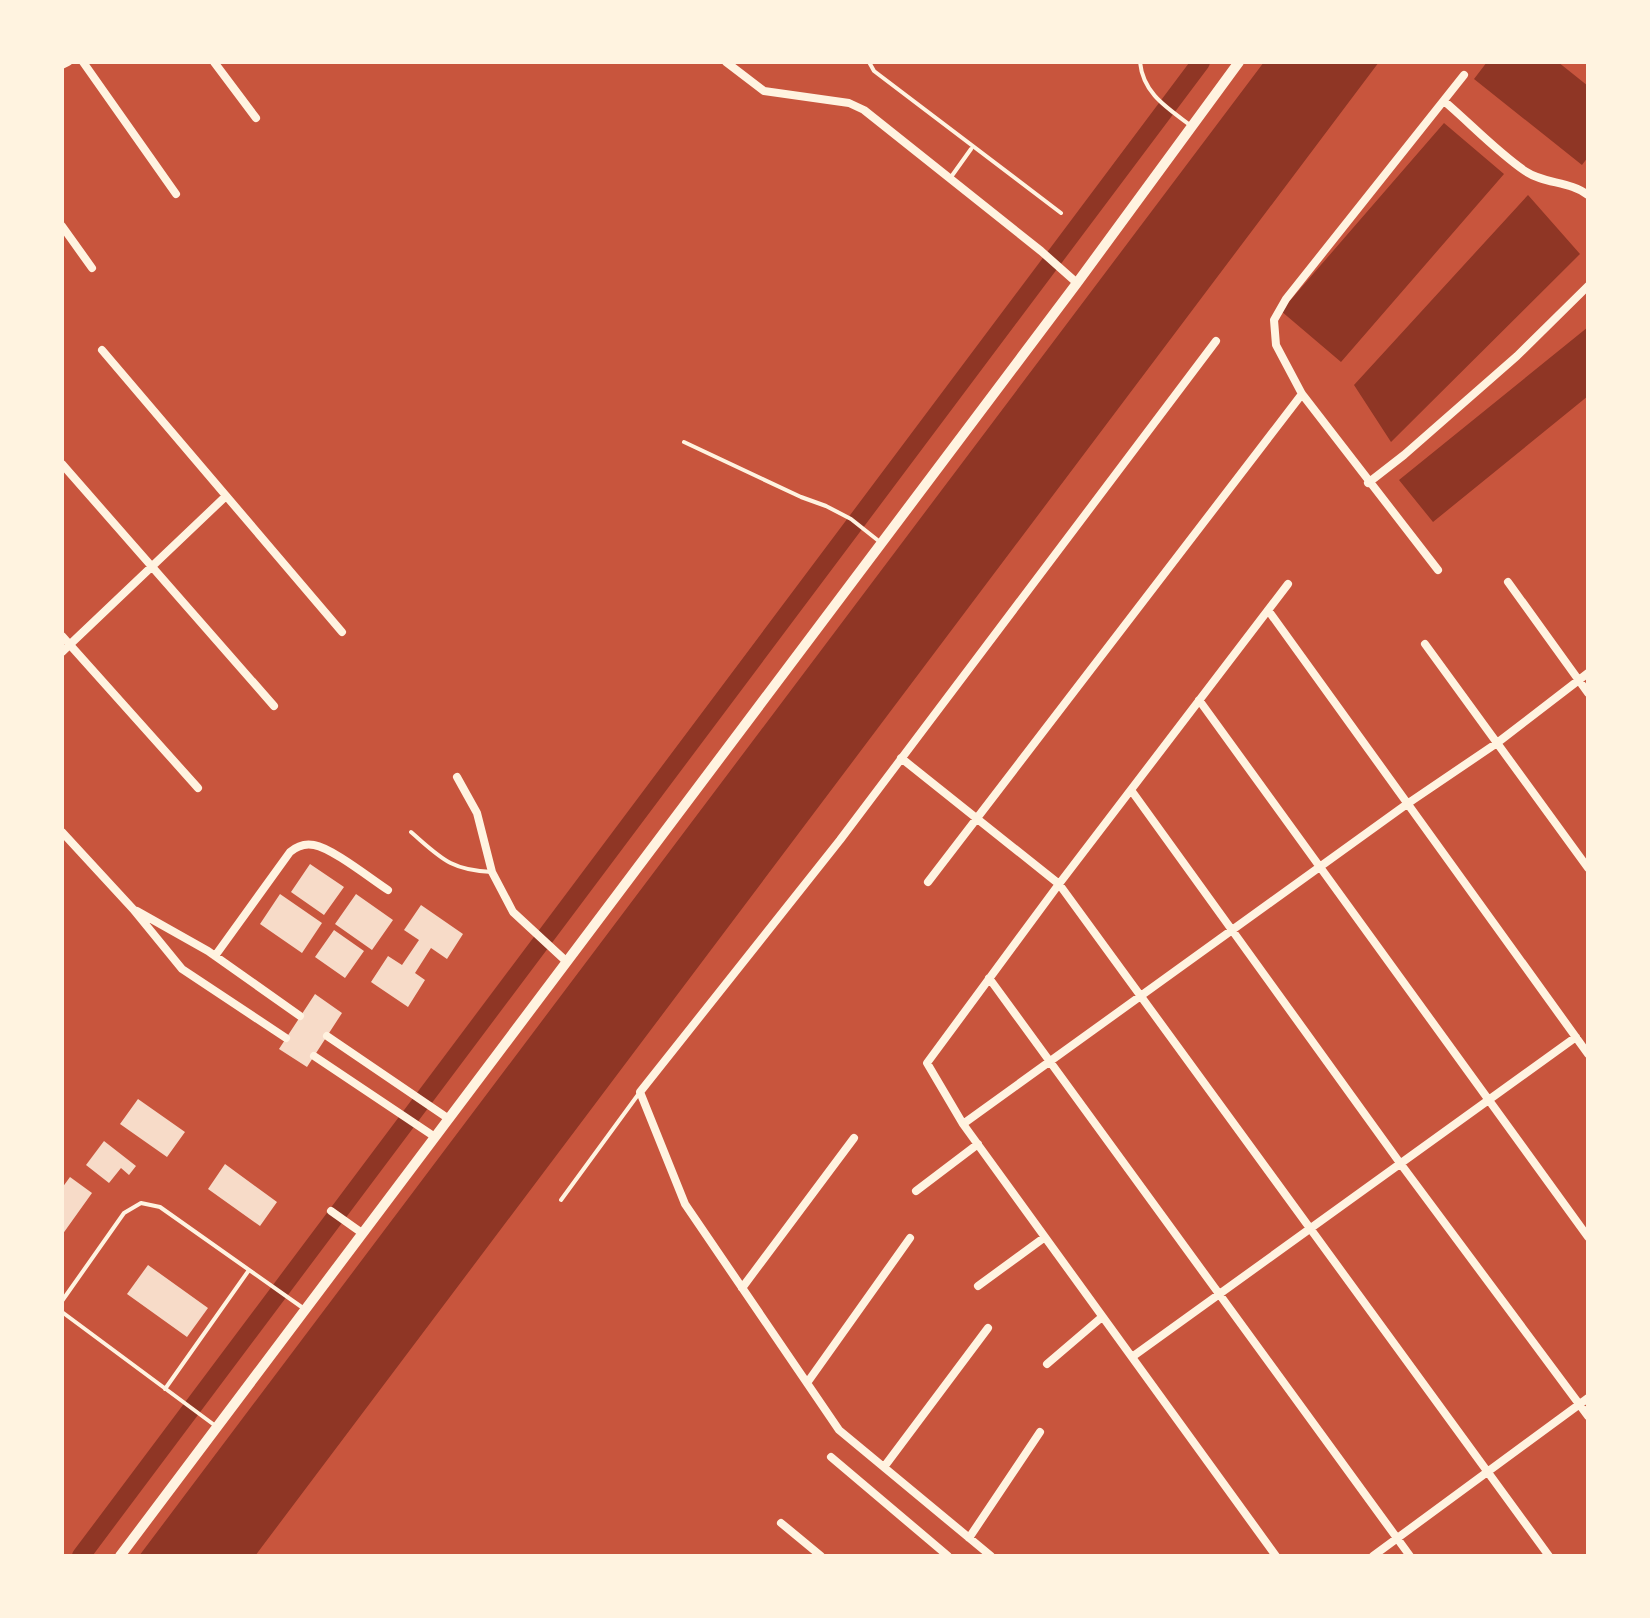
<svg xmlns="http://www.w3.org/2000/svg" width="1650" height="1618" font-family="Manrope,sans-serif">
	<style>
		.water { fill: #8f3625 }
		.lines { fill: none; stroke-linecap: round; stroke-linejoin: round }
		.canal { stroke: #8f3625; stroke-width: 18 }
		.building { fill: #f7dbc8 }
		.service { stroke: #fff3e0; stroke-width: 4 }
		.minor { stroke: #fff3e0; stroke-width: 8 }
		.tertiary { stroke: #fff3e0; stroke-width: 10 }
	</style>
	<rect width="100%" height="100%" fill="#c8553d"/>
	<path class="water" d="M 1264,62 L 1379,62 L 255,1556 L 139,1556 Z
		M 1487,62 L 1558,62 L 1588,86 L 1588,157 L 1582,165 L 1474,79 Z
		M 1444,123 L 1504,174 L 1341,362 L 1281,311 Z
		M 1528,195 L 1580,254 L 1391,442 L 1354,385 Z
		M 1588,327 L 1588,396 L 1433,522 L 1399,480 Z"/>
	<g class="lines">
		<path class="canal" d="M 81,1556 L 1201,62"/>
	</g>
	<path class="building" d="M 310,864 L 344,887 L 324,915 L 291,892 Z
		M 280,894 L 322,923 L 302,953 L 260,924 Z
		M 356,894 L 393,920 L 372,950 L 335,924 Z
		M 421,905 L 463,934 L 447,959 L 431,948 L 415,973 L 425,980 L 408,1007 L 371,982 L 388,956 L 402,965 L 419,940 L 404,930 Z
		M 334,930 L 364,951 L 345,978 L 315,957 Z
		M 315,994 L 342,1013 L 307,1067 L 279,1049 Z
		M 138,1099 L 185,1132 L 167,1157 L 120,1124 Z
		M 104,1141 L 136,1166 L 129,1175 L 121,1168 L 109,1183 L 86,1165 Z
		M 225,1164 L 277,1202 L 260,1226 L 208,1189 Z
		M 70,1177 L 92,1193 L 62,1235 L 62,1188 Z
		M 148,1265 L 208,1308 L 187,1337 L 127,1294 Z"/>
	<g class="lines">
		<path class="service" d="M 869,62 L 874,71 L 1061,213
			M 1140,62 C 1143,93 1166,107 1190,125
			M 951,177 L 971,149
			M 684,442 L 801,497 L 826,506 L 851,519 L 880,542
			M 411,832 C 441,858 450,870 492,872
			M 561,1200 L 640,1092
			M 62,1301 L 124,1213 L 141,1203 L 160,1207 L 303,1308
			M 62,1312 L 217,1427
			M 165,1389 L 249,1270"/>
		<path class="minor" d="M 83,62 L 176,194
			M 214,62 L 256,118
			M 726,62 L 764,91 L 849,103 L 864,110 L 1041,251 L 1077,283
			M 62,65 L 68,62
			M 1444,101 C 1470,123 1496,151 1525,171 C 1544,184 1570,181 1588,195
			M 62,226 L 92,268
			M 102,350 L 342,632
			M 62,464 L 274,706
			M 1368,483 L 1404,455 L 1517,356 L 1588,286
			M 1438,570 L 1302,394 L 1276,345 L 1274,320 L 1286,299 L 1464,75
			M 1508,582 L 1588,693
			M 1268,610 L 1588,1054
			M 62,636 L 198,788
			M 1425,644 L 1588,868
			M 62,652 L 226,496
			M 1199,700 L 1588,1237
			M 901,758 L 1059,884 L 1549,1556
			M 457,777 L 477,813 L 492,872 L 513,912 L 567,962
			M 1131,790 L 1400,1163 L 1588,1416
			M 62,832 L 133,909 L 182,969 L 286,1038
			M 928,882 L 1302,394
			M 137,911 L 208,951 L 300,1016
			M 215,956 L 290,852 C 297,846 304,843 314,845 C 332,848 371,879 388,890
			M 989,978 L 1410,1556
			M 327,1036 L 449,1119
			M 314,1056 L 435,1137
			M 963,1124 L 1407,804 L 1497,743 L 1588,673
			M 916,1191 L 978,1144
			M 331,1211 L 362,1233
			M 978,1286 L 1045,1237
			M 742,1288 L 854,1138
			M 1132,1357 L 1576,1037
			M 1047,1364 L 1102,1317
			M 807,1383 L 910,1238
			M 831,1457 L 948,1556
			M 884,1467 L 988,1328
			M 781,1523 L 821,1556
			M 969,1538 L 1040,1432
			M 991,1556 L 839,1430 L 685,1204 L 640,1092 L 840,840 L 1216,341
			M 1276,1556 L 963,1124 L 927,1063 L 1059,884 L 1288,584
			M 1373,1556 L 1588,1398"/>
		<path class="tertiary" d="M 120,1556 L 1077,283 L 1239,62"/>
	</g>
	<rect width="1650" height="1618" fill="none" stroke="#fff3e0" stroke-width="128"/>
</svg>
